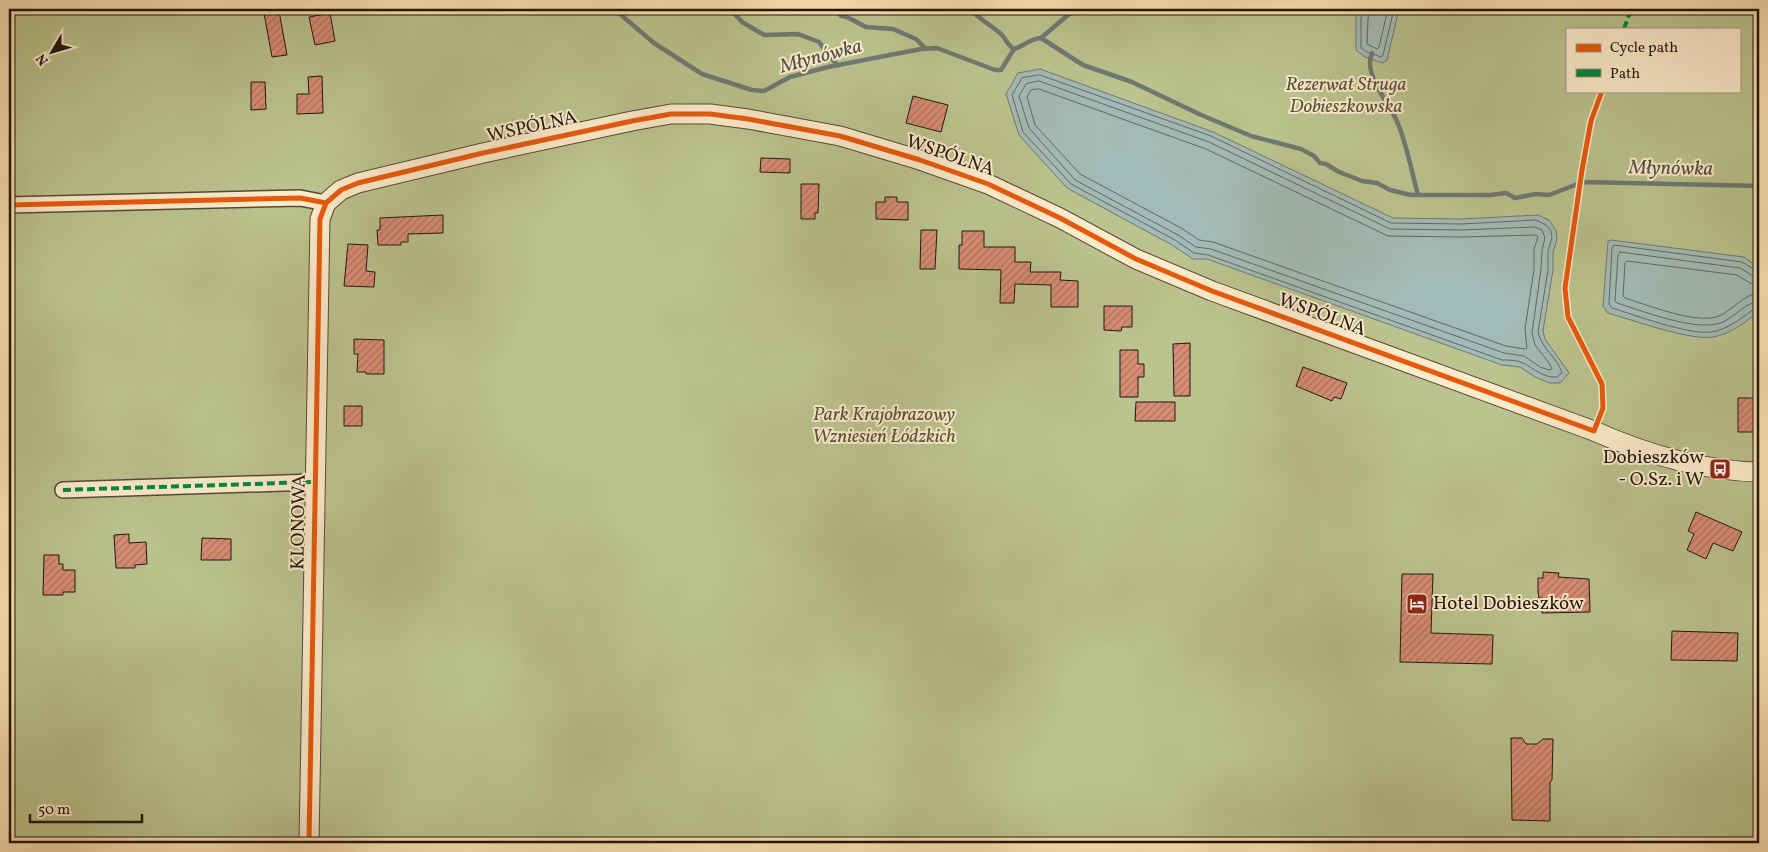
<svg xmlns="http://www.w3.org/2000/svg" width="1768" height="852" font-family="Vollkorn,serif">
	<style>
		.park { fill: #bbc38e; stroke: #6d6c4e; fill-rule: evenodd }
		.water { fill: #a3bbb6; stroke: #6e7973 }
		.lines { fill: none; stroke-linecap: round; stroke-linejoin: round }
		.shore { stroke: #616862; stroke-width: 1 }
		.stream { stroke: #6e7973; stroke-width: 4.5 }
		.building { fill: url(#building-hatch); stroke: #1f160e }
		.minor-casing { stroke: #564937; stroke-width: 18 }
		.tertiary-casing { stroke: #564937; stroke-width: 21 }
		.minor { stroke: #fdeccc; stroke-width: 15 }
		.tertiary { stroke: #fdeccc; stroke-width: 19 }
		.quiet { stroke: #00873e; stroke-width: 4; stroke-dasharray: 8 4; stroke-linecap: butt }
		.cycleway-casing { stroke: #fdeccc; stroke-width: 8 }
		.cycleway { stroke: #e8590c; stroke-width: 5 }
		.labels { text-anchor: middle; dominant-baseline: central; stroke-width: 4; stroke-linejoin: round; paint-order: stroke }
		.park-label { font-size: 19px; font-style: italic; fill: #56533b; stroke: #fdeccc }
		.street-label { font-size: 19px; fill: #1f160e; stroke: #fdeccc }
		.poi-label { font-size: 19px; fill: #1f160e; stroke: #fdeccc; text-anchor: end }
		.water-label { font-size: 20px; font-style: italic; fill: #4d5049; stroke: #fdeccc }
	</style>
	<defs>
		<pattern id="building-hatch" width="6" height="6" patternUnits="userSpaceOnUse" patternTransform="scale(1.25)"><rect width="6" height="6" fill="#d88d75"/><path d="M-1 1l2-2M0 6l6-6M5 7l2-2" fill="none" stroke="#af725e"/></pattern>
	</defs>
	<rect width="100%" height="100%" fill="#fce1b1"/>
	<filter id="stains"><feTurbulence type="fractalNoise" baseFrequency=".004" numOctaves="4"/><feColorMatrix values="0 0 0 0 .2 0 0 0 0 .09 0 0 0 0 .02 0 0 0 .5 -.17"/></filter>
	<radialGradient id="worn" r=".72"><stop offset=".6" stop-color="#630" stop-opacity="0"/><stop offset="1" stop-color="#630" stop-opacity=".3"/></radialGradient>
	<path class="park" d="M 9,9 L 1759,9 L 1759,843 L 9,843 ZM 1567,29 L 1739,29 L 1739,91 L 1567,91 Z"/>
	<path class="water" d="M 1360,9 L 1399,9 L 1387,60 L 1382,63 L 1365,57 L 1356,50 L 1356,17 Z
		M 1040,69 L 1213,132 L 1393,218 L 1461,219 L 1538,215 L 1549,220 L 1556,230 L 1557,239 L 1553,252 L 1553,270 L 1543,331 L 1545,339 L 1569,373 L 1560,383 L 1550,383 L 1535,377 L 1520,367 L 1502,365 L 1207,259 L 1193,259 L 1172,245 L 1067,188 L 1019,135 L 1006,94 L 1018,73 Z
		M 1611,240 L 1744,257 L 1759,268 L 1759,311 C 1746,322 1731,334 1713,337 C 1691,341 1632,320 1608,313 L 1603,306 L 1608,241 Z"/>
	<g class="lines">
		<path class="shore" d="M 1364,9 L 1361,18 L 1361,48 L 1367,52 L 1381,57 L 1383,55 L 1394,9
			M 1370,9 L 1368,19 L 1367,44 L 1377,49 L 1379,47 L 1388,9
			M 1040,75 L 1211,136 L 1391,223 L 1461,224 L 1536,220 L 1546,225 L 1551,231 L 1552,238 L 1548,251 L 1548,270 L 1538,332 C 1541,348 1558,358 1562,373 L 1557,377 C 1543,378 1535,369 1523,363 C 1517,360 1509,360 1502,360 L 1208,255 L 1194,253 L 1175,240 L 1071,184 L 1023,132 L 1012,95 L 1022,78 Z
			M 1039,81 L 1209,142 L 1390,229 L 1461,230 L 1535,227 L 1542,230 L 1545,238 L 1542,250 L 1541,269 L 1532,333 L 1535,345 L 1549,363 L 1552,369 L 1549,370 L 1540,367 L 1524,356 L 1504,353 L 1211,249 L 1196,247 L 1178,235 L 1075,180 L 1029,128 L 1019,96 L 1026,84 Z
			M 1039,89 L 1206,149 L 1388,236 L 1461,237 L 1536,235 L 1538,237 L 1534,249 L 1534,269 L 1525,329 L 1527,348 L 1525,349 L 1506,346 L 1213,242 L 1199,240 L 1181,228 L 1080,174 L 1035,125 L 1027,97 L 1031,90 Z
			M 1759,271 L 1755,270 L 1742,262 L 1614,245 L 1612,248 L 1609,304 L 1612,308 C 1635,315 1688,335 1711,332 C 1727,330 1742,318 1755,308 L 1759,307
			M 1759,277 L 1753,276 L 1740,268 L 1620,252 L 1618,255 L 1615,301 L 1617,303 C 1643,311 1698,333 1723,322 C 1734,317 1747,302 1759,301
			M 1759,285 L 1750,283 L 1737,275 L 1627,261 L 1625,263 L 1623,296 L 1625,298 C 1647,305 1698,325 1719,316 C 1733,310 1744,294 1759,293"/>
		<path class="stream" d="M 413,9 L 415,9
			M 614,9 L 654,43 L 702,74 L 752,90 L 764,91 L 790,77 L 828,67 L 921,49 L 937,48 L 995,70 L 1001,70 L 1014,49
			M 727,9 L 731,10 L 742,22 L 764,35 L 798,34 L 819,42 L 837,65
			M 837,9 L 841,16 L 847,17 L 866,27 L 893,29 L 916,39 L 925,48
			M 970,9 C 979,19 991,25 1001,34 C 1006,39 1008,46 1014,49 C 1024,46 1031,38 1041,38 L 1083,65 L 1132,82 L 1199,114 L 1251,136 L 1301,149 L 1314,156 L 1320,163 L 1326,164 L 1339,172 L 1362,181 L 1377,183 L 1390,190 L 1411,195 L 1491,195 L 1506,193 L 1515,198 L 1536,194 L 1549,195 L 1583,182 L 1759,186
			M 1041,38 L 1075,9
			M 1372,53 C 1363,72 1386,100 1395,117 C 1406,139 1411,170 1418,195"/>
	</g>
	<path class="building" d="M 279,11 L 287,55 L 272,57 L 264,13 Z
		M 330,13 L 335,41 L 315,45 L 309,17 Z
		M 322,76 L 323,113 L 297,114 L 297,94 L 309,94 L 308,77 Z
		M 251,82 L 265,82 L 266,109 L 251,110 Z
		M 913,96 L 948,105 L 941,132 L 906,123 Z
		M 761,158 L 790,159 L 790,173 L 760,172 Z
		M 801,184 L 819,184 L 818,213 L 815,213 L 815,219 L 801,219 Z
		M 885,197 L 897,197 L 897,202 L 908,202 L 908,220 L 876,219 L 876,202 L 885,202 Z
		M 443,215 L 443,233 L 408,234 L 408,242 L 401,242 L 401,245 L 378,245 L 377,230 L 380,230 L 380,218 Z
		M 921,230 L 937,230 L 935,269 L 920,269 Z
		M 962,231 L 984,231 L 984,247 L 1015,247 L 1015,262 L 1031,262 L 1030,272 L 1061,272 L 1060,280 L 1078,281 L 1078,307 L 1051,307 L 1051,285 L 1015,284 L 1014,303 L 1000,303 L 1001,270 L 959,269 L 959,245 L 962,245 Z
		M 348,244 L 368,245 L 366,271 L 375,272 L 374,287 L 344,286 Z
		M 1104,306 L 1132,306 L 1132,327 L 1122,327 L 1121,331 L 1104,330 Z
		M 354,339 L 384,340 L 384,374 L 366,374 L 366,372 L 357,372 L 358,354 L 354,354 Z
		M 1190,343 L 1190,396 L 1174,396 L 1173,344 Z
		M 1120,350 L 1138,350 L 1138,364 L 1144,364 L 1144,377 L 1138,377 L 1138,397 L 1120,397 Z
		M 1303,367 L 1347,383 L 1341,399 L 1334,397 L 1332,401 L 1296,386 Z
		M 1738,398 L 1756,398 L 1756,403 L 1759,403 L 1759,432 L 1738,432 Z
		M 1136,402 L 1175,402 L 1175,421 L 1135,421 Z
		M 344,406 L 362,406 L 362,426 L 344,426 Z
		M 1696,512 L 1742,532 L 1733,551 L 1713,543 L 1706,559 L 1687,550 L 1694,534 L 1688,531 Z
		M 129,534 L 129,543 L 146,542 L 147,564 L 135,565 L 135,568 L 116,568 L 114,535 Z
		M 202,538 L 231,539 L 231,560 L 201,560 Z
		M 44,555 L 59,555 L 59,564 L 63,564 L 63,570 L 75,570 L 75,592 L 63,592 L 63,595 L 43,595 Z
		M 1543,572 L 1559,573 L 1558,577 L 1589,579 L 1590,612 L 1542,613 L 1543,598 L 1539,598 L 1538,592 L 1538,578 L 1543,578 Z
		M 1402,574 L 1433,574 L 1431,633 L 1493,635 L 1492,664 L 1400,662 Z
		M 1672,631 L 1738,633 L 1737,661 L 1671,660 Z
		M 1511,738 L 1522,738 L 1526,744 L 1537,744 L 1543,739 L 1553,739 L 1552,780 L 1550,782 L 1550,821 L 1512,820 Z"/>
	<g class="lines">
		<g class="minor-casing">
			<path id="minor" d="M 9,205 L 300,198 L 326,203
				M 63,490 L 314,482"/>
		</g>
		<g class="tertiary-casing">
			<path id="tertiary" d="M 309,843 L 320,219 L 326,203 L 341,190 L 358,183 L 483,153 L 632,121 L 671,114 L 710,114 L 748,119 L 840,136 L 920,160 L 988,184 L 1060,218 L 1136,259 L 1212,291 L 1594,431 C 1646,454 1702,471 1759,472"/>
		</g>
		<use href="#minor" class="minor"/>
		<use href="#tertiary" class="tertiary"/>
		<path class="quiet" d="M 1624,29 L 1631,9
			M 63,490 L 314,482"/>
		<g class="cycleway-casing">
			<path id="cycleway" d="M 326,203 L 341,190 L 358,183 L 483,153 L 632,121 L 671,114 L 710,114 L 748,119 L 840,136 L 920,160 L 988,184 L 1060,218 L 1136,259 L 1212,291 L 1594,431 L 1603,408 L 1602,384 L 1568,317 L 1565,288 L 1582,170 L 1591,121 L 1602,91
				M 9,205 L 300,198 L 326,203
				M 309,843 L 320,219 L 326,203"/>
		</g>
		<use href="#cycleway" class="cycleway"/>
	</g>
	<defs>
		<g id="bus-square" transform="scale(1.125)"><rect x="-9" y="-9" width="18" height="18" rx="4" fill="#8f2418" stroke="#fdeccc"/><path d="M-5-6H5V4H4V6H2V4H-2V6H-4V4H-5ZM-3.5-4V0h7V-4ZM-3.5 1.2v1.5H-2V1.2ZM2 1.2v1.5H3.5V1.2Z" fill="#fff"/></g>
		<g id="hotel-square" transform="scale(1.125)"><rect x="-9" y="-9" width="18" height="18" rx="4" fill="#8f2418" stroke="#fdeccc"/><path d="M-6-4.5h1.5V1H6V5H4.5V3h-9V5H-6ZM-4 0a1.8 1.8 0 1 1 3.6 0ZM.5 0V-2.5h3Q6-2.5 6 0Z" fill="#fff"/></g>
	</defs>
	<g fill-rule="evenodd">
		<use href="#bus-square" x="1720" y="469"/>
		<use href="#hotel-square" x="1417" y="604"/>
	</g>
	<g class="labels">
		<g class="park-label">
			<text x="1346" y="85">Rezerwat Struga<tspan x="1346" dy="22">Dobieszkowska</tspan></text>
			<text x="884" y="415">Park Krajobrazowy<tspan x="884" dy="22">Wzniesień Łódzkich</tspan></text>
		</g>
		<g class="street-label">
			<text transform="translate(532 127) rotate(-12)">WSPÓLNA</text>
			<text transform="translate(950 156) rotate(19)">WSPÓLNA</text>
			<text transform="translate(1322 315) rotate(20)">WSPÓLNA</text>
			<text transform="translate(299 522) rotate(-89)">KLONOWA</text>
		</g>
		<g class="poi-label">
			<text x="1704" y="458">Dobieszków<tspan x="1704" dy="22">- O.Sz. i W</tspan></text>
			<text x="1433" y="604" text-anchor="start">Hotel Dobieszków</text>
		</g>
		<g class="water-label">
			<text transform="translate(821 57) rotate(-15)">Młynówka</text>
			<text transform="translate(1671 169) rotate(1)">Młynówka</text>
		</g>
	</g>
	<rect width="1768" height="852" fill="none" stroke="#fce1b1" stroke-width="30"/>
	<rect x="10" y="10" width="1748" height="832" fill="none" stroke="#1f160e" stroke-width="2.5"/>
	<rect x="15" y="15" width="1738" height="822" fill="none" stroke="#1f160e"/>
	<rect x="1566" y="28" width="175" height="65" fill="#fdeccc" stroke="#a49680"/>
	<rect x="1576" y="44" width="25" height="8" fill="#e8590c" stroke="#a49680"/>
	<text x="1610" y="52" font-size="15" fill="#1f160e">Cycle path</text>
	<rect x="1576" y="69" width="25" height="8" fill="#00873e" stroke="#a49680"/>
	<text x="1610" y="78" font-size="15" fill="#1f160e">Path</text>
	<g transform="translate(52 52) rotate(232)" stroke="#fdeccc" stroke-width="4" paint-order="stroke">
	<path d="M0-4L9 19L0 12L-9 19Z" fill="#1f160e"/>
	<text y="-8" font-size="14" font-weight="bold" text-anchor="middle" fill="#1f160e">N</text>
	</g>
	<path d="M30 814v8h112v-8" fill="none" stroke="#1f160e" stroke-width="2.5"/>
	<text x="38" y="814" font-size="15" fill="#1f160e" stroke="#fdeccc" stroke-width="4" paint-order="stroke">50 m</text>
	<rect width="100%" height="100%" filter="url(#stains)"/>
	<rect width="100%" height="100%" fill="url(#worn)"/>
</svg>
